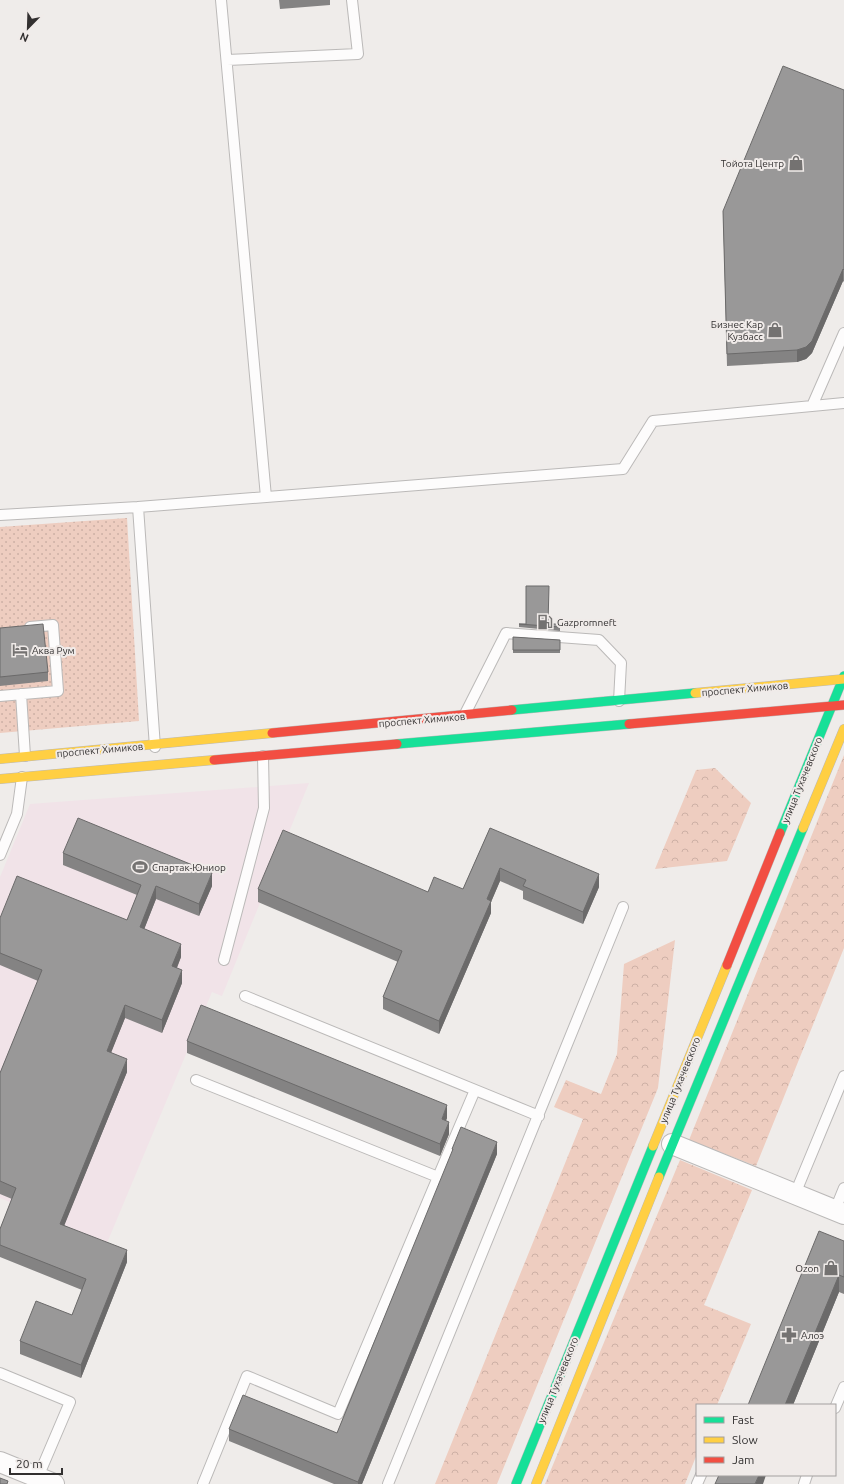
<svg xmlns="http://www.w3.org/2000/svg" width="844" height="1484" font-family="Ubuntu,sans-serif">
	<style>
		.education { fill: #f1e3e8 }
		.grass { fill: url(#grass-dots) }
		.forest { fill: url(#forest-crowns) }
		.lines { fill: none; stroke-linecap: round; stroke-linejoin: round }
		.lane-casing { stroke: #bbb9b8; stroke-width: 12 }
		.street-casing { stroke: #bbb9b8; stroke-width: 22 }
		.fast-casing { stroke: #bbb9b8; stroke-width: 10 }
		.slow-casing { stroke: #bbb9b8; stroke-width: 10 }
		.jam-casing { stroke: #bbb9b8; stroke-width: 10 }
		.lane { stroke: #fdfcfc; stroke-width: 10 }
		.street { stroke: #fdfcfc; stroke-width: 20 }
		.fast { stroke: #16e098; stroke-width: 9 }
		.slow { stroke: #ffcf43; stroke-width: 9 }
		.jam { stroke: #f24e42; stroke-width: 9 }
		.wall { fill: #848383 }
		.shaded-wall { fill: #6b6a6a }
		.building { fill: #999898; stroke: #6b6a6a }
		.labels { text-anchor: middle; dominant-baseline: central; stroke-width: 4; stroke-linejoin: round; paint-order: stroke }
		.poi-label { font-size: 10px; fill: #323030; stroke: #f0ebe9; text-anchor: start }
		.street-label { font-size: 10px; fill: #323030; stroke: #f0ebe9 }
	</style>
	<defs>
		<pattern id="grass-dots" width="8" height="8" patternUnits="userSpaceOnUse"><rect width="8" height="8" fill="#eecdc0"/><path d="M2 2h.1M6 6h.1" fill="none" stroke="#cdb0a5" stroke-width="1.8" stroke-linecap="round"/></pattern>
		<pattern id="forest-crowns" width="20" height="18" patternUnits="userSpaceOnUse"><rect width="20" height="18" fill="#eecdc0"/><path d="M2 6a3 3 0 1 1 6 0M12 15a3 3 0 1 1 6 0" fill="none" stroke="#cdb0a5"/></pattern>
	</defs>
	<rect width="100%" height="100%" fill="#efecea"/>
	<path class="education" d="M 309,783 L 222,996 L 212,992 L 107,1243 L 0,1198 L 0,877 L 30,804 Z"/>
	<path class="grass" d="M 127,518 L 139,721 L 0,733 L 0,527 Z"/>
	<path class="forest" d="M 844,755 L 844,948 L 756,1166 L 689,1140 Z
		M 715,768 L 751,803 L 727,861 L 655,869 L 696,770 Z
		M 675,940 L 658,1088 L 497,1484 L 435,1484 L 583,1119 L 554,1107 L 566,1080 L 601,1094 L 617,1054 L 624,964 Z
		M 680,1160 L 752,1190 L 704,1305 L 751,1324 L 717,1405 L 697,1405 L 697,1454 L 685,1484 L 545,1484 Z"/>
	<g class="lines">
		<g class="lane-casing">
			<path id="lane" d="M 221,0 L 266,497
				M 227,60 L 358,54 L 352,0
				M 812,406 L 844,333
				M 0,515 L 138,507
				M 21,694 L 25,756
				M 0,696 L 58,691 L 53,625 L 30,627
				M 465,714 L 506,633 L 599,640 L 621,663 L 619,701
				M 155,747 L 138,507 L 623,469 L 653,421 L 844,403
				M 0,855 L 17,814 L 22,777
				M 224,960 L 264,808 L 263,756
				M 245,996 L 539,1116
				M 196,1080 L 438,1177 L 338,1414 L 247,1376 L 203,1484
				M 438,1177 L 475,1090
				M 795,1194 L 844,1076
				M 835,1210 L 844,1188
				M 0,1373 L 70,1402 L 38,1477
				M 835,1408 L 844,1387
				M 388,1484 L 623,907
				M 697,1484 L 701,1475
				M 804,1484 L 807,1475"/>
		</g>
		<g class="street-casing">
			<path id="street" d="M 672,1144 L 844,1214
				M 0,1462 L 54,1484"/>
		</g>
		<g class="fast-casing">
			<path id="fast" d="M 512,710 L 695,693
				M 397,744 L 629,724
				M 780,833 L 844,676
				M 659,1177 L 803,828
				M 516,1484 L 653,1146"/>
		</g>
		<g class="slow-casing">
			<path id="slow" d="M 695,693 L 844,679
				M 0,759 L 272,733
				M 0,779 L 214,760
				M 803,828 L 844,729
				M 653,1146 L 727,965
				M 536,1484 L 659,1177"/>
		</g>
		<g class="jam-casing">
			<path id="jam" d="M 629,724 L 844,705
				M 272,733 L 512,710
				M 214,760 L 397,744
				M 727,965 L 780,833"/>
		</g>
		<use href="#lane" class="lane"/>
		<use href="#street" class="street"/>
		<use href="#fast" class="fast"/>
		<use href="#slow" class="slow"/>
		<use href="#jam" class="jam"/>
	</g>
	<path class="wall" d="M 279,0 L 330,0 L 330,5 L 280,9 Z
		M 844,90 L 844,282 L 843,281 L 812,353 L 806,359 L 797,362 L 727,366 L 723,211 Z
		M 519,624 L 560,624 L 560,631 L 519,627 Z
		M 0,628 L 48,672 L 48,681 L 0,686 Z
		M 513,637 L 560,640 L 560,653 L 513,653 Z
		M 490,828 L 599,887 L 583,924 L 523,899 L 523,891 L 500,881 L 491,902 L 491,913 L 439,1034 L 383,1009 L 383,997 L 398,962 L 258,902 L 258,889 L 428,892 L 463,889 Z
		M 63,853 L 212,886 L 199,916 L 156,899 L 144,929 L 181,957 L 177,968 L 182,983 L 162,1033 L 125,1018 L 111,1052 L 127,1072 L 64,1225 L 127,1262 L 81,1378 L 20,1354 L 20,1341 L 72,1315 L 82,1290 L 0,1257 L 0,1229 L 12,1199 L 0,1194 L 0,1073 L 38,981 L 0,965 L 0,918 L 127,920 L 137,895 L 63,865 Z
		M 187,1041 L 447,1118 L 446,1120 L 449,1134 L 440,1156 L 187,1053 Z
		M 452,1149 L 497,1154 L 362,1484 L 334,1484 L 229,1441 L 229,1429 L 337,1433 L 452,1153 Z
		M 844,1241 L 844,1294 L 839,1292 L 793,1405 L 748,1405 Z"/>
	<path class="shaded-wall" d="M 843,269 L 843,281 L 812,353 L 806,359 L 797,362 L 797,350 Z
		M 500,868 L 500,881 L 491,902 L 491,913 L 439,1034 L 439,1021 L 487,899 Z
		M 212,873 L 212,886 L 199,916 L 199,904 Z
		M 599,874 L 599,887 L 583,924 L 583,912 Z
		M 156,886 L 156,899 L 140,940 L 140,927 Z
		M 181,944 L 181,957 L 172,979 L 172,966 Z
		M 182,970 L 182,983 L 162,1033 L 162,1020 Z
		M 125,1005 L 125,1018 L 107,1063 L 107,1051 Z
		M 127,1059 L 127,1072 L 60,1236 L 60,1224 Z
		M 447,1105 L 447,1118 L 442,1131 L 442,1119 Z
		M 449,1122 L 449,1134 L 440,1156 L 440,1144 Z
		M 497,1142 L 497,1154 L 362,1484 L 358,1484 L 358,1482 Z
		M 127,1250 L 127,1262 L 81,1378 L 81,1365 Z
		M 839,1275 L 839,1292 L 793,1405 L 785,1405 Z
		M 759,1475 L 766,1475 L 763,1484 L 755,1484 Z"/>
	<path class="building" d="M 783,66 L 844,90 L 844,270 L 843,269 L 812,341 L 806,347 L 797,350 L 727,354 L 723,211 Z
		M 526,586 L 549,586 L 548,624 L 560,624 L 560,627 L 519,624 L 526,624 Z
		M 43,624 L 48,672 L 0,677 L 0,628 Z
		M 513,637 L 560,640 L 560,650 L 513,650 Z
		M 78,818 L 212,873 L 199,904 L 156,886 L 140,927 L 181,944 L 172,966 L 182,970 L 162,1020 L 125,1005 L 107,1051 L 127,1059 L 60,1224 L 127,1250 L 81,1365 L 20,1341 L 36,1301 L 72,1315 L 86,1279 L 0,1245 L 0,1229 L 16,1188 L 0,1181 L 0,1073 L 42,970 L 0,953 L 0,918 L 17,876 L 127,920 L 141,885 L 63,853 Z
		M 490,828 L 599,874 L 583,912 L 523,886 L 526,880 L 500,868 L 487,899 L 491,901 L 439,1021 L 383,997 L 402,951 L 258,889 L 283,830 L 428,892 L 434,877 L 463,889 Z
		M 201,1005 L 447,1105 L 442,1119 L 449,1122 L 440,1144 L 187,1041 Z
		M 461,1127 L 497,1142 L 358,1482 L 229,1429 L 243,1395 L 337,1433 L 453,1149 L 452,1149 Z
		M 819,1231 L 844,1241 L 844,1277 L 839,1275 L 785,1405 L 748,1405 Z
		M 719,1475 L 759,1475 L 755,1484 L 715,1484 Z
		M 0,1478 L 8,1481 L 7,1484 L 0,1484 Z"/>
	<defs>
		<g id="shop-bare" transform="scale(1.2)"><path d="M-5-2.5h2.3a2.7 3.5 0 0 1 5.4 0H5L5.5 6h-11ZM-1.5-2.5h3a1.5 2.3 0 0 0-3 0Z" fill="#747271" stroke="#f0ebe9" stroke-width="2.5" paint-order="stroke"/></g>
		<g id="fuel-bare" transform="scale(1.2)"><path d="M-5.5-6h7V0h2V4h1.3V-2.5L3-4.5l.8-.8L6-3V5H2.5V1h-1V6h-7ZM-4.2-4.7v3.2H.2V-4.7Z" fill="#747271" stroke="#f0ebe9" stroke-width="2.5" paint-order="stroke"/></g>
		<g id="hotel-bare" transform="scale(1.2)"><path d="M-6-4.5h1.5V1H6V5H4.5V3h-9V5H-6ZM-4 0a1.8 1.8 0 1 1 3.6 0ZM.5 0V-2.5h3Q6-2.5 6 0Z" fill="#747271" stroke="#f0ebe9" stroke-width="2.5" paint-order="stroke"/></g>
		<g id="stadium-bare" transform="scale(1.2)"><path d="M0-5a6.5 5 0 1 0 0 10a6.5 5 0 1 0 0-10ZM-3.5-1.8h7v3.6h-7Z" fill="#747271" stroke="#f0ebe9" stroke-width="2.5" paint-order="stroke"/></g>
		<g id="pharmacy-bare" transform="scale(1.2)"><path d="M-2-6h4v4h4v4h-4v4h-4v-4h-4v-4h4Z" fill="#747271" stroke="#f0ebe9" stroke-width="2.5" paint-order="stroke"/></g>
	</defs>
	<g fill-rule="evenodd">
		<use href="#shop-bare" x="796" y="163"/>
		<use href="#shop-bare" x="775" y="330"/>
		<use href="#fuel-bare" x="545" y="622"/>
		<use href="#hotel-bare" x="20" y="650"/>
		<use href="#stadium-bare" x="140" y="867"/>
		<use href="#shop-bare" x="831" y="1268"/>
		<use href="#pharmacy-bare" x="789" y="1335"/>
	</g>
	<g class="labels">
		<g class="poi-label">
			<text x="784" y="163" text-anchor="end">Тойота Центр</text>
			<text x="763" y="324" text-anchor="end">Бизнес Кар<tspan x="763" dy="12">Кузбасс</tspan></text>
			<text x="557" y="622">Gazpromneft</text>
			<text x="32" y="650">Аква Рум</text>
			<text x="152" y="867">Спартак-Юниор</text>
			<text x="819" y="1268" text-anchor="end">Ozon</text>
			<text x="801" y="1335">Алоэ</text>
		</g>
		<g class="street-label">
			<text transform="translate(745 689) rotate(-5)">проспект Химиков</text>
			<text transform="translate(422 720) rotate(-5)">проспект Химиков</text>
			<text transform="translate(100 750) rotate(-5)">проспект Химиков</text>
			<text transform="translate(802 780) rotate(-68)">улица Тухачевского</text>
			<text transform="translate(680 1080) rotate(-68)">улица Тухачевского</text>
			<text transform="translate(558 1380) rotate(-68)">улица Тухачевского</text>
		</g>
	</g>
	<rect x="696" y="1404" width="140" height="72" fill="#f0ebe9" stroke="#a4a09f"/>
	<rect x="704" y="1417" width="20" height="6" fill="#16e098" stroke="#a4a09f"/>
	<text x="732" y="1424" font-size="12" fill="#323030">Fast</text>
	<rect x="704" y="1437" width="20" height="6" fill="#ffcf43" stroke="#a4a09f"/>
	<text x="732" y="1444" font-size="12" fill="#323030">Slow</text>
	<rect x="704" y="1457" width="20" height="6" fill="#f24e42" stroke="#a4a09f"/>
	<text x="732" y="1464" font-size="12" fill="#323030">Jam</text>
	<g transform="translate(28 28) rotate(203)" stroke="#f0ebe9" stroke-width="3" paint-order="stroke">
	<path d="M0-3L7 15L0 10L-7 15Z" fill="#323030"/>
	<text y="-6" font-size="11" font-weight="bold" text-anchor="middle" fill="#323030">N</text>
	</g>
	<path d="M10 1468v6h52v-6" fill="none" stroke="#323030" stroke-width="2"/>
	<text x="16" y="1468" font-size="12" fill="#323030" stroke="#f0ebe9" stroke-width="3" paint-order="stroke">20 m</text>
</svg>
